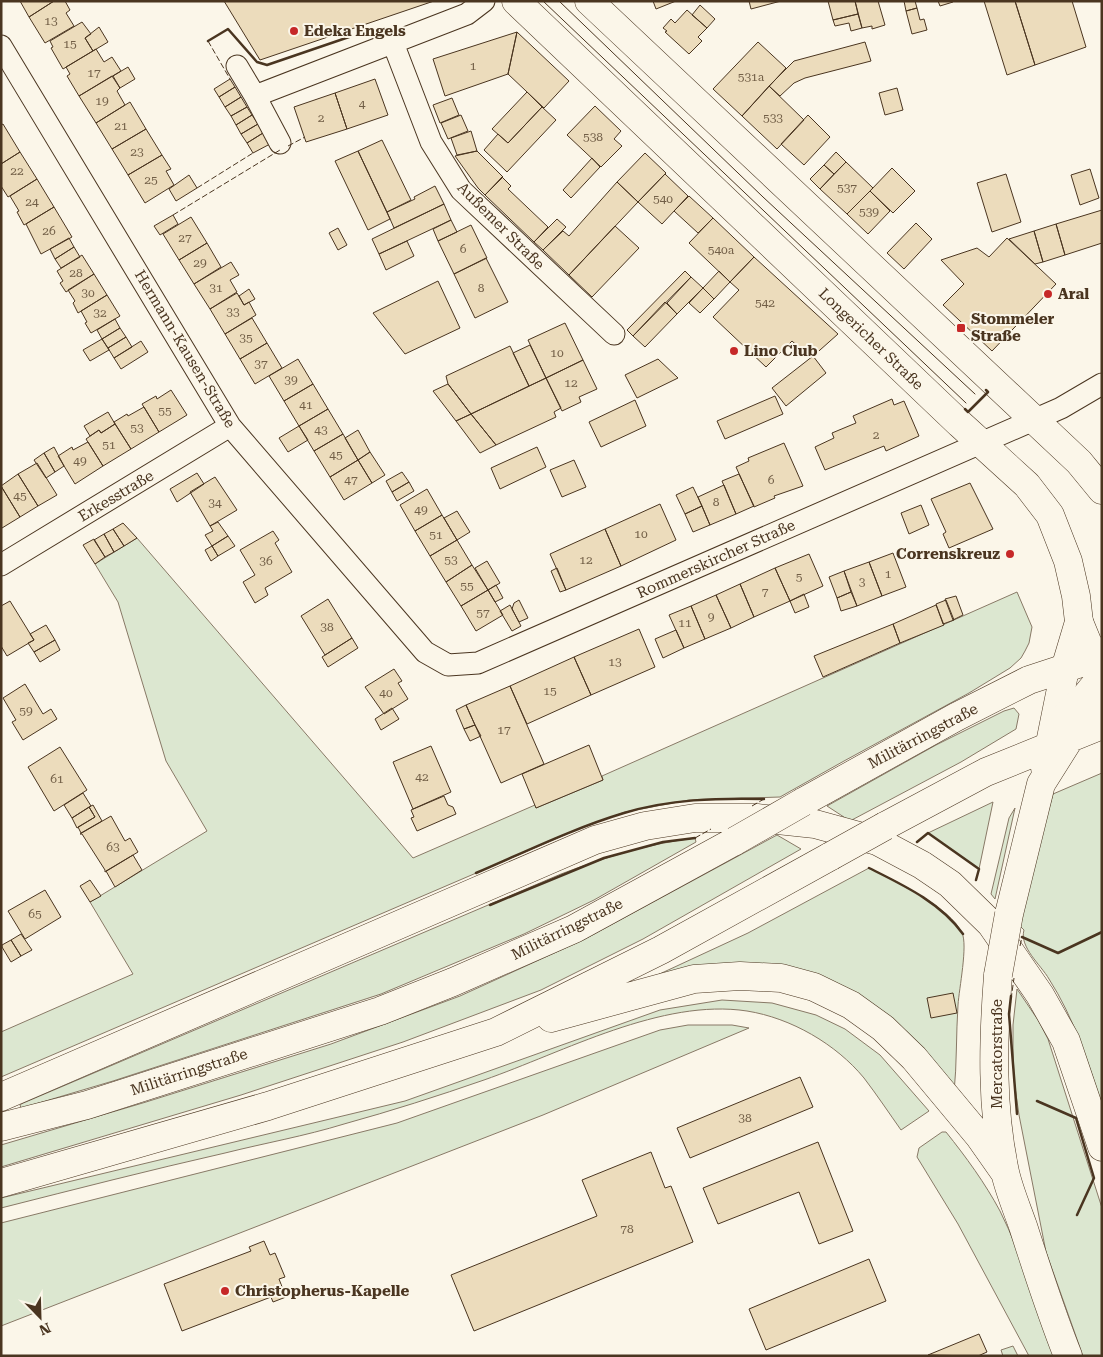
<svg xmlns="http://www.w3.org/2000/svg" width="1103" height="1357" font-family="'Roboto Serif',serif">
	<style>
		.green { fill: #dce7d0; stroke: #887966 }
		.building { fill: #ecdcbc; stroke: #4a3520 }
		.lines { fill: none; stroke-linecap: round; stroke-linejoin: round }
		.minor-casing { stroke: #4a3520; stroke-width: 23 }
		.tertiary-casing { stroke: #4a3520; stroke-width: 29 }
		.secondary-casing { stroke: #4a3520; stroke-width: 29 }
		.minor { stroke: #fbf6e9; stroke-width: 21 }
		.tertiary { stroke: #fbf6e9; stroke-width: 28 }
		.secondary { stroke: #fbf6e9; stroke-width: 28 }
		.tram { stroke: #4a3520; stroke-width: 1 }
		.secondary-bridge-casing { stroke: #4a3520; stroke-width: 29; stroke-linecap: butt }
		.secondary-bridge { stroke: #fbf6e9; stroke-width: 28 }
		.fence { stroke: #4a3520; stroke-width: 1; stroke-dasharray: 6 2.5; stroke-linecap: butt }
		.wall { stroke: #4a3520; stroke-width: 2.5 }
		.poi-dot { fill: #c62828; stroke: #fbf6e9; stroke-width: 2 }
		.labels { text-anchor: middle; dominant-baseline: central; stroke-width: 4; stroke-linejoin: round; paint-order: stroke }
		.number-label { font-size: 12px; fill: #725f47 }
		.poi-label { font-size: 15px; font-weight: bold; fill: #4a3520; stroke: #fbf6e9; text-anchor: start }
		.street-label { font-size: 15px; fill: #4a3520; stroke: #fbf6e9 }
	</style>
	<rect width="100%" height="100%" fill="#fbf6e9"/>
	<path class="green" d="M 137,538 L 413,858 L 535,805 L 536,808 L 603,780 L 602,776 L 1017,592 L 1032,627 L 1029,643 L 1025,651 L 1021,658 L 1010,668 L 969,693 L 844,761 L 780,797 L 689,800 L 625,812 L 581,828 L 1,1077 L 1,1032 L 133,974 L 90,902 L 207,831 L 166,761 L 118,602 L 95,564 Z
		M 1014,708 L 1019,714 L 1016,729 L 961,762 L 850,821 L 827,806 L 936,745 L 1004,711 Z
		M 1102,773 L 1102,1106 C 1088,1062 1074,1018 1049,979 C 1041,965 1019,947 1024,930 L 1017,923 L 1053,794 Z
		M 993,802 L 979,869 L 928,833 Z
		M 1015,808 L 995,899 L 991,894 L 1009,818 Z
		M 777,835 L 801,849 L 643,939 L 541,990 L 403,1042 L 241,1095 L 1,1167 L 1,1145 L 146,1102 L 331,1044 L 460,996 L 585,939 Z
		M 695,838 L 696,842 L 594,900 L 524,934 L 381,994 L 113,1081 L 22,1108 L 20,1106 L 21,1104 L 561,874 C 606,857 647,844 695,838 Z
		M 869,868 C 894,880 951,908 962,933 C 968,945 959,989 958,1005 C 956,1034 957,1064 954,1093 L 851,994 L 638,984 L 748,933 Z
		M 1017,989 L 1038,1020 L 1048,1039 L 1102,1208 L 1102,1356 L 1083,1356 L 1046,1252 L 1019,1115 L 1014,1080 L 1013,1047 L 1013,1025 Z
		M 722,1000 L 772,1003 L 816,1015 L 845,1029 L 880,1055 L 929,1111 L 901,1130 C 889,1113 877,1095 864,1078 C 836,1044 791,1018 747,1011 C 662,998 564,1052 484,1080 C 438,1096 391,1111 344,1124 C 305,1136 265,1143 225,1153 C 150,1170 76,1189 1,1208 L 1,1198 L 405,1101 L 660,1010 Z
		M 688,1025 L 732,1025 L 749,1028 L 543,1115 L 1,1326 L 1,1223 L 397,1123 L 660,1030 Z
		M 942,1132 L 946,1132 C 966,1157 985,1183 1000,1211 C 1023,1257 1037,1308 1054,1356 L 1029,1356 L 958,1224 L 917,1157 L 919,1148 Z
		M 1013,1346 L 1018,1356 L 1003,1356 L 1001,1350 Z"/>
	<path class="building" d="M 20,1 L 54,1 L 29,17 Z
		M 54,1 L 65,1 L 70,10 L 66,13 L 74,26 L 45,43 L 29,17 Z
		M 224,1 L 434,1 L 260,60 Z
		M 653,1 L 676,1 L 656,9 Z
		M 749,1 L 781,1 L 751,9 Z
		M 828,1 L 855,1 L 858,14 L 833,20 Z
		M 855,1 L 878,1 L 885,25 L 872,29 L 872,26 L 862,28 Z
		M 904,1 L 915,1 L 917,8 L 906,11 Z
		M 938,1 L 953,1 L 953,2 L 940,6 Z
		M 984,1 L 1015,1 L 1035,65 L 1007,75 Z
		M 1015,1 L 1072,1 L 1086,47 L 1035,65 Z
		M 700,5 L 715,19 L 707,28 L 692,15 Z
		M 917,8 L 920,20 L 924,19 L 927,30 L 912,34 L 906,11 Z
		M 687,10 L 707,28 L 698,37 L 702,41 L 689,54 L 665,32 L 667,31 L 663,28 L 671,19 L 675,23 Z
		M 858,14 L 862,28 L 851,31 L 849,23 L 835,26 L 833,20 Z
		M 82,22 L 91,34 L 85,38 L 93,51 L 63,69 L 51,48 L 53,47 L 50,41 Z
		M 99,27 L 108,42 L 93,51 L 85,38 Z
		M 517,32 L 508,74 L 445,96 L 433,59 Z
		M 517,32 L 569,81 L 544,108 L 508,74 Z
		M 758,42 L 786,68 L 742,116 L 713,89 Z
		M 865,42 L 871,61 L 805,78 L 794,83 L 780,96 L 769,86 L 794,61 Z
		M 96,49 L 104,62 L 112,57 L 121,71 L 79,96 L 67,76 L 70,74 L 66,67 Z
		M 128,67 L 135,79 L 120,88 L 113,76 Z
		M 112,76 L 120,88 L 117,91 L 125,105 L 96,123 L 79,96 Z
		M 230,79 L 235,87 L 219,97 L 214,89 Z
		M 375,79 L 388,115 L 347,129 L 335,93 Z
		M 769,86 L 804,120 L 777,149 L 742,116 Z
		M 235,87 L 241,97 L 225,107 L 219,97 Z
		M 897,88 L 903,110 L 885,115 L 879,93 Z
		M 527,92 L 542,107 L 508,143 L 492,129 Z
		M 335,93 L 347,129 L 306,142 L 294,107 Z
		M 241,97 L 247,107 L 231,116 L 225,107 Z
		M 452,98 L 459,115 L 440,123 L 433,105 Z
		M 130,102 L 146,129 L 112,149 L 96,123 Z
		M 595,106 L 621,131 L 614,139 L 622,146 L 601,167 L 567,135 Z
		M 247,107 L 252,115 L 236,125 L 231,116 Z
		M 542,107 L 556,120 L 507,172 L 484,150 L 498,134 L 508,143 Z
		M 252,115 L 258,124 L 241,134 L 236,125 Z
		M 461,115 L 468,131 L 448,139 L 441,123 Z
		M 808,115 L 830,137 L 804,165 L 781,144 Z
		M 3,124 L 20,152 L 1,164 L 1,125 Z
		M 258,124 L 263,133 L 247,143 L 241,134 Z
		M 146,129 L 162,155 L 128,175 L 112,149 Z
		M 471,131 L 477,151 L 457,155 L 451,138 Z
		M 263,133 L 270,144 L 253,153 L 247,143 Z
		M 382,140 L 411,200 L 387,212 L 358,151 Z
		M 358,151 L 390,219 L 368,230 L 335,161 Z
		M 477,151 L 503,177 L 485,195 L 478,188 L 455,156 Z
		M 20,152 L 37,179 L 8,197 L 1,186 L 1,164 Z
		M 836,152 L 846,162 L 834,174 L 824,165 Z
		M 645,153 L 666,173 L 638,202 L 617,182 Z
		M 162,155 L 171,169 L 166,171 L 174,185 L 145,203 L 128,175 Z
		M 592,158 L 600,167 L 571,198 L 563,190 Z
		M 846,162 L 873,188 L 847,214 L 820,189 Z
		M 824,165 L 834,174 L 820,189 L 810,179 Z
		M 892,168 L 915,191 L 893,213 L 870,191 Z
		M 1090,169 L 1099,198 L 1080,205 L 1071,175 Z
		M 665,174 L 688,196 L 662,224 L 638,202 Z
		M 1006,174 L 1021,222 L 992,232 L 977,183 Z
		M 189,175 L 197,188 L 176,201 L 169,189 Z
		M 502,177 L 511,186 L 508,189 L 548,227 L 534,242 L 485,195 Z
		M 37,179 L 54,207 L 24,225 L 17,212 L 19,211 L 10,196 Z
		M 617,182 L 638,202 L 569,275 L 543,250 L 563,231 L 569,236 Z
		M 435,186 L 444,204 L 394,228 L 387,212 L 415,199 L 414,197 Z
		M 870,191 L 890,211 L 868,234 L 847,214 Z
		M 689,196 L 713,218 L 698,233 L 674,211 Z
		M 444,204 L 451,220 L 379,254 L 372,239 Z
		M 54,207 L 72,237 L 41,254 L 26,224 Z
		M 1102,210 L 1102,243 L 1065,255 L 1056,224 Z
		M 173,215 L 178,224 L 160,235 L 154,226 Z
		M 191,217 L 207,243 L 179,260 L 163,234 Z
		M 713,218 L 754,257 L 730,282 L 689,243 Z
		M 557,219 L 566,227 L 543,250 L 534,242 Z
		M 451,220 L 457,232 L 438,241 L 433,229 Z
		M 916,223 L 932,239 L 904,269 L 887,253 Z
		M 1056,224 L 1065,255 L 1043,262 L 1034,231 Z
		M 471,225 L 487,258 L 454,274 L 438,241 Z
		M 615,226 L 639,248 L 592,297 L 569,275 Z
		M 338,228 L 347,245 L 338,250 L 329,233 Z
		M 1034,231 L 1043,262 L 1035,264 L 1009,239 Z
		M 69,238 L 74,247 L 55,259 L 50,249 Z
		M 1007,238 L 1056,284 L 992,351 L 943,305 L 964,284 L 941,260 L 977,248 L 989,257 Z
		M 407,241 L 414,256 L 386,270 L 379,254 Z
		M 207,243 L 221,267 L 194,284 L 179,260 Z
		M 74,247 L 80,257 L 61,268 L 55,259 Z
		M 82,255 L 94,274 L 66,292 L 60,283 L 63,281 L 57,271 Z
		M 754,257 L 838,334 L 811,358 L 792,341 L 766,367 L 713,317 L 739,290 L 730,282 Z
		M 486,258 L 508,302 L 475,318 L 454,274 Z
		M 231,262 L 239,275 L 230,280 L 237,292 L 210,309 L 194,284 Z
		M 685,271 L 691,277 L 633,336 L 627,330 Z
		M 719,271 L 730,282 L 714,299 L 703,288 Z
		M 94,274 L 107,295 L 78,313 L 73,303 L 75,301 L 68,290 Z
		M 691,277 L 703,288 L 677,314 L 667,303 Z
		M 438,281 L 460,328 L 405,354 L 373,313 Z
		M 703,288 L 714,299 L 700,313 L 689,303 Z
		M 249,289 L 255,299 L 244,305 L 239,296 Z
		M 237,293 L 244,305 L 249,302 L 256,315 L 225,334 L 210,309 Z
		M 107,295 L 120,316 L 91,333 L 85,323 L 87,322 L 81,311 Z
		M 665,302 L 677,314 L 645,347 L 633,336 Z
		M 252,318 L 267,343 L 240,359 L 225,334 Z
		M 115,319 L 120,328 L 102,339 L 97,330 Z
		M 565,323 L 583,360 L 546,378 L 528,340 Z
		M 120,328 L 126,337 L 108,348 L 102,339 Z
		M 126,337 L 132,347 L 114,358 L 108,348 Z
		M 102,339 L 109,350 L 90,361 L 83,350 Z
		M 141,341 L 148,352 L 121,369 L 114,358 Z
		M 267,343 L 282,368 L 255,384 L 240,359 Z
		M 530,345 L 546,378 L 529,386 L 513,353 Z
		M 510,346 L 529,386 L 471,414 L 448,384 L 446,376 Z
		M 813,356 L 826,373 L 786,406 L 772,388 Z
		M 298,359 L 313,384 L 284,401 L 269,376 Z
		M 658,359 L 678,378 L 637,398 L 625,375 Z
		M 583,360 L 597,389 L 579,397 L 581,402 L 562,411 L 546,378 Z
		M 546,378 L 561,408 L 554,412 L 556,417 L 496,445 L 471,414 Z
		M 313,384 L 328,409 L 299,426 L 284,401 Z
		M 448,384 L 471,414 L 456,421 L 433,391 Z
		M 171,390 L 187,415 L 159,432 L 142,404 L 156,396 L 157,399 Z
		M 775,396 L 783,414 L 725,439 L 717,421 Z
		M 892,399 L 894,405 L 904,401 L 919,436 L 886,451 L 884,446 L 825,470 L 815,447 L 834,438 L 832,433 L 856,423 L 853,416 Z
		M 635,400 L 646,426 L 601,447 L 589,422 Z
		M 144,407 L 159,432 L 131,449 L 114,422 L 127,414 L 128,416 Z
		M 328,409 L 343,434 L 314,451 L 299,426 Z
		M 108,412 L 115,424 L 101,433 L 99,430 L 90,436 L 84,426 Z
		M 471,414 L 496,445 L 480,453 L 456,421 Z
		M 115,424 L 131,449 L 103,466 L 86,439 L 99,430 L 101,433 Z
		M 299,426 L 308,440 L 288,452 L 279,438 Z
		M 358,430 L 370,452 L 358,460 L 345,438 Z
		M 343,434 L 358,460 L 330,477 L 314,451 Z
		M 88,442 L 103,466 L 75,484 L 58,456 L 72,447 L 73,450 Z
		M 784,443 L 803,486 L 774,496 L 775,498 L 754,507 L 736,467 L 749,461 L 748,458 Z
		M 54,447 L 64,466 L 55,472 L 44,453 Z
		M 537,447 L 546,467 L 500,489 L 491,468 Z
		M 370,452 L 385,475 L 372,483 L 358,460 Z
		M 44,453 L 55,472 L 46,478 L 34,460 Z
		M 358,460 L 372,483 L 344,500 L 330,477 Z
		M 574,460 L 586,487 L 562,497 L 550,470 Z
		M 37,463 L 57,495 L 38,506 L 18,474 Z
		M 402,472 L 409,482 L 392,492 L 386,481 Z
		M 197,473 L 204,484 L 177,502 L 170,489 Z
		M 18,474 L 38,506 L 20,517 L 1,486 Z
		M 739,474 L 754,506 L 736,514 L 722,481 Z
		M 215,477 L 237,510 L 210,526 L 190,492 Z
		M 409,482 L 414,491 L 397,501 L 392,492 Z
		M 970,483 L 993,529 L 949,548 L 943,534 L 946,532 L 931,499 Z
		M 724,485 L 736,514 L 710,525 L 698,497 Z
		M 1,486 L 20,517 L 2,528 L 1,527 Z
		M 693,487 L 702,506 L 685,514 L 676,495 Z
		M 427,489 L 442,515 L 415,531 L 400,505 Z
		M 660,504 L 676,540 L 621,566 L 605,529 Z
		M 921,505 L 929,525 L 909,534 L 901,513 Z
		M 702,506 L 710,525 L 693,532 L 685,514 Z
		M 457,511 L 470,532 L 457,540 L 444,518 Z
		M 442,515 L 457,540 L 430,556 L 415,531 Z
		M 218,522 L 228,536 L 212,546 L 205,535 L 213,531 L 210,526 Z
		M 123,523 L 137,538 L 124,546 L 113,529 Z
		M 113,529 L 124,546 L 114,552 L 104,534 Z
		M 605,529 L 621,566 L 566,590 L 550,554 Z
		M 273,531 L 279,540 L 275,543 L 292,572 L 265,588 L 268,595 L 255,603 L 243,582 L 255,575 L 240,550 Z
		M 104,534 L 114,552 L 105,557 L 94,540 Z
		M 228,536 L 235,546 L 218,556 L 212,546 Z
		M 94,539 L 105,557 L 95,564 L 83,545 Z
		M 457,540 L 472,565 L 446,582 L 430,556 Z
		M 212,546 L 218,556 L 211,561 L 205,550 Z
		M 893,553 L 906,587 L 882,596 L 869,562 Z
		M 809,554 L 823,586 L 790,601 L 775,568 Z
		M 487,561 L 500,583 L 488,590 L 475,568 Z
		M 869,562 L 882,596 L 857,606 L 844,571 Z
		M 472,565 L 488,590 L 461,606 L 446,582 Z
		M 557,568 L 566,590 L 560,592 L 551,571 Z
		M 775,568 L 790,601 L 754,617 L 740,584 Z
		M 844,571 L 851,592 L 837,598 L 829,577 Z
		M 740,584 L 754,617 L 731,628 L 716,595 Z
		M 496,585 L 503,598 L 495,602 L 488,590 Z
		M 488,590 L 503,615 L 476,631 L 461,606 Z
		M 851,592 L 857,606 L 841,611 L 837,598 Z
		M 804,594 L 809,607 L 795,613 L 790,601 Z
		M 716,595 L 731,628 L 705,639 L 691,606 Z
		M 956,596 L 963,615 L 953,620 L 945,599 Z
		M 328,599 L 352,638 L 325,655 L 301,616 Z
		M 519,600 L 528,618 L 519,622 L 512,609 L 514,603 Z
		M 946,600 L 954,620 L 943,624 L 936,604 Z
		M 10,601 L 34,640 L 7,656 L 1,646 L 1,606 Z
		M 510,605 L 521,626 L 512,631 L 500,611 Z
		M 936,605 L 944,625 L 900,643 L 893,624 Z
		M 691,606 L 705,639 L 684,648 L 669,615 Z
		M 893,624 L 900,643 L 823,677 L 814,656 Z
		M 46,625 L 55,640 L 34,652 L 28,643 L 34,640 L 30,634 Z
		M 639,629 L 655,667 L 591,695 L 574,657 Z
		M 676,630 L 684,648 L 663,658 L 655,639 Z
		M 352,638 L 358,648 L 328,667 L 322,657 Z
		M 55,640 L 60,650 L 40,662 L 34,652 Z
		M 574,657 L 591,695 L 527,724 L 510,686 Z
		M 394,669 L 402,681 L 398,683 L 408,699 L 384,714 L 365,687 Z
		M 25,684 L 43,714 L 51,709 L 57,719 L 23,740 L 12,722 L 16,720 L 3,698 Z
		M 510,686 L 544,764 L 501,783 L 466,705 Z
		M 466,705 L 475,725 L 464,729 L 456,710 Z
		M 392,708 L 399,719 L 381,730 L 375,719 Z
		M 475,725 L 481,736 L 470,741 L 464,729 Z
		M 589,745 L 603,780 L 536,808 L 522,774 Z
		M 431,746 L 451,792 L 413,809 L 393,762 Z
		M 60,747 L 87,790 L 54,811 L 28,767 Z
		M 83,793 L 91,806 L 72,818 L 64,805 Z
		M 444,796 L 448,805 L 453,807 L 456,814 L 417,831 L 411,818 L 414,817 L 411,810 Z
		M 93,805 L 102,821 L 81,833 L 78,827 L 95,817 L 89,807 Z
		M 89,807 L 95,817 L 77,828 L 72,818 Z
		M 111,816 L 125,841 L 130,838 L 138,852 L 105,872 L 105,870 L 82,834 L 80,834 Z
		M 133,855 L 142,870 L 115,887 L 106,871 Z
		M 90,880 L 101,896 L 90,902 L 80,886 Z
		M 45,890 L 61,917 L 25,939 L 8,911 Z
		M 21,934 L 32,950 L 21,956 L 11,940 Z
		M 11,940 L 21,956 L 11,962 L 2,947 L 2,945 Z
		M 953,993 L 957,1013 L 931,1018 L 927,998 Z
		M 800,1077 L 813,1107 L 690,1158 L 677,1128 Z
		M 818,1142 L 853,1231 L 819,1244 L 799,1192 L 718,1224 L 703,1188 Z
		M 651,1152 L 665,1188 L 671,1186 L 693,1242 L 474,1331 L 451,1275 L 597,1216 L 582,1180 Z
		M 264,1241 L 270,1255 L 275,1253 L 285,1277 L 279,1279 L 286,1297 L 273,1302 L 271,1297 L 182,1331 L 164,1284 L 251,1251 L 249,1247 Z
		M 869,1259 L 886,1301 L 766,1350 L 749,1309 Z
		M 979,1334 L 987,1352 L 978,1356 L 928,1355 Z"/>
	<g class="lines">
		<g class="minor-casing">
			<path id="minor" d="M 393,43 L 431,142 L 461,190 L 614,334
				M 1,46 L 230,426 L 425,652 L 448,665 L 478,663 L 1061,408 L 1102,384
				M 237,66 L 255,96
				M 280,143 L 255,96 L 467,14 L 484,1
				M 1,565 L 230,426"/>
		</g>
		<g class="tertiary-casing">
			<path id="tertiary" d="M 516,1 L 960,424 L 1027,485 L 1050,515 L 1068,561 L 1076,596 L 1079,622 L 1065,669 L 1045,768
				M 589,1 L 1079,462 L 1102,490"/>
		</g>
		<g class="secondary-casing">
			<path id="secondary" d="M 1079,622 L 1088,644 L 1102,660
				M 1065,717 L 1085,697 L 1102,676
				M 803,802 L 956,717 L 1029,680 L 1102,656
				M 885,826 L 986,772 L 1102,725
				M 1009,914 L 1041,784 L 1070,738 L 1102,706
				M 998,975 C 993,1041 991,1107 1005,1172 C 1009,1190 1017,1209 1023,1226 C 1037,1270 1051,1313 1068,1356
				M 551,1018 L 694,979 L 740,976 L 781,978 L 814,987 L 851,1005 L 883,1028 L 914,1058 L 979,1136 L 1005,1173
				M 1,1097 L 595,840 L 645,826 L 695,818 L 757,818 L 815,824 L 877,841 L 922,865 L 950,884 L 991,924 L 1040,995 L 1066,1041 L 1102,1147
				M 1,1127 L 87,1105 L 380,1011 L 453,982 L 574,929 L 735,841
				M 1,1183 L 268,1106 L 496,1032 L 661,950 L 831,856"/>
		</g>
		<use href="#minor" class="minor"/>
		<use href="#tertiary" class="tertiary"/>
		<use href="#secondary" class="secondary"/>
		<path class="tram" d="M 543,1 L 966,403
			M 559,1 L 763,197 L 975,394"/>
		<g class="secondary-bridge-casing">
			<path id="secondary-bridge" d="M 735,841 L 803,802
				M 831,856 L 885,826
				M 998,975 L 1009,914"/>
		</g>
		<use href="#secondary-bridge" class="secondary-bridge"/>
		<path class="fence" d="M 208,41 L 230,79
			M 288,146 L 305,137
			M 197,188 L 253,153
			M 173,215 L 280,150
			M 965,409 L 968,412 L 988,392 L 986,390
			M 752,806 L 764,799
			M 695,838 L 711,829
			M 1020,946 L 1022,937
			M 1012,1050 L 1009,1014 L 1014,978"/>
		<path class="wall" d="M 208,41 L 228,29 L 257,62 L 267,65 L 349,37
			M 965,409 L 968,412 L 988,392 L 986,390
			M 917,842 L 928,833 L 979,869 L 976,880
			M 869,868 C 903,885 940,902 963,934
			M 476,873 C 525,852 574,828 624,813 C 670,799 717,798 764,799
			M 490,905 L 604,858 L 663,842 L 695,838
			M 1022,937 L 1058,953 L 1102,932
			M 1011,996 L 1009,1014 L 1017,1114
			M 1037,1101 L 1076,1118 L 1094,1178 L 1077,1215"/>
	</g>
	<g class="poi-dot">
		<circle cx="294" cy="31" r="5"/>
		<circle cx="1048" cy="294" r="5"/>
		<rect x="956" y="323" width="10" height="10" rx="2.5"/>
		<circle cx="734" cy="351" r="5"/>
		<circle cx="1010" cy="554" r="5"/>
		<circle cx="225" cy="1291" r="5"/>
	</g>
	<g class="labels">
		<g class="number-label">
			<text x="51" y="21">13</text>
			<text x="70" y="44">15</text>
			<text x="473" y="66">1</text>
			<text x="94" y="73">17</text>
			<text x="751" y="77">531a</text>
			<text x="102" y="101">19</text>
			<text x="362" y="104">4</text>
			<text x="321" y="118">2</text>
			<text x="773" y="118">533</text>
			<text x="121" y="126">21</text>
			<text x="593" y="137">538</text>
			<text x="137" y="152">23</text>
			<text x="17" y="171">22</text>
			<text x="151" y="180">25</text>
			<text x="847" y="188">537</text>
			<text x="663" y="199">540</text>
			<text x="32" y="202">24</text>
			<text x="869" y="212">539</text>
			<text x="49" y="231">26</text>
			<text x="185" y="238">27</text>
			<text x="463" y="249">6</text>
			<text x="721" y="250">540a</text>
			<text x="200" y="263">29</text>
			<text x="76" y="273">28</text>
			<text x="216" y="288">31</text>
			<text x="481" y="288">8</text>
			<text x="88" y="293">30</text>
			<text x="765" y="303">542</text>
			<text x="233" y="312">33</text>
			<text x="100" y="313">32</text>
			<text x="246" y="338">35</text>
			<text x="557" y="353">10</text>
			<text x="261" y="364">37</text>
			<text x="291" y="380">39</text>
			<text x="571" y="383">12</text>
			<text x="306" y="405">41</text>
			<text x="165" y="411">55</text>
			<text x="137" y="428">53</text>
			<text x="321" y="430">43</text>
			<text x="876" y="435">2</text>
			<text x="109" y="445">51</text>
			<text x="336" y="455">45</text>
			<text x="80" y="461">49</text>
			<text x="351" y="480">47</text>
			<text x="771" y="480">6</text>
			<text x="20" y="496">45</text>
			<text x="716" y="502">8</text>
			<text x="215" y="503">34</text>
			<text x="421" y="510">49</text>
			<text x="641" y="534">10</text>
			<text x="436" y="535">51</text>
			<text x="451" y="560">53</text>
			<text x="586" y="560">12</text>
			<text x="266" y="561">36</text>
			<text x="888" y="574">1</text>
			<text x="799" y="577">5</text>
			<text x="862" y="582">3</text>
			<text x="467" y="586">55</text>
			<text x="765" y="592">7</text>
			<text x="483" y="613">57</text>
			<text x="711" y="617">9</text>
			<text x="685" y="623">11</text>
			<text x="327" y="627">38</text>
			<text x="615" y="662">13</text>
			<text x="550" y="691">15</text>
			<text x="386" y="693">40</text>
			<text x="26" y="711">59</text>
			<text x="504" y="730">17</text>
			<text x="422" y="777">42</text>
			<text x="57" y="779">61</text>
			<text x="113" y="847">63</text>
			<text x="35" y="914">65</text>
			<text x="745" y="1118">38</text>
			<text x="627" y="1229">78</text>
		</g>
		<g class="poi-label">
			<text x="304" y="31">Edeka Engels</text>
			<text x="1058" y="294">Aral</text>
			<text x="971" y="319">Stommeler<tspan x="971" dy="17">Straße</tspan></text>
			<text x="744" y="351">Lino Club</text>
			<text x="1000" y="554" text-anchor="end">Correnskreuz</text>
			<text x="235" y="1291">Christopherus-Kapelle</text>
		</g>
		<g class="street-label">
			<text transform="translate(501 226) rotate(45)">Außemer Straße</text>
			<text transform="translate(871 339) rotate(44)">Longericher Straße</text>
			<text transform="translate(185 349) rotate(59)">Hermann-Kausen-Straße</text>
			<text transform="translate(116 496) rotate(-31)">Erkesstraße</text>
			<text transform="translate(716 559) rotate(-24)">Rommerskircher Straße</text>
			<text transform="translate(923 736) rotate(-28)">Militärringstraße</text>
			<text transform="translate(567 929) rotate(-26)">Militärringstraße</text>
			<text transform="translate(997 1054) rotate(-90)">Mercatorstraße</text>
			<text transform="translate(189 1072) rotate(-18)">Militärringstraße</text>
		</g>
	</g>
	<rect width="1103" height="1357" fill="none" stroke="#4a3520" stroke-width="5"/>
	<g transform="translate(40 1317) rotate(157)" stroke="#fbf6e9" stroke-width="4" paint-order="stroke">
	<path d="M0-4L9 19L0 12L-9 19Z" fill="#4a3520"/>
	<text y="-8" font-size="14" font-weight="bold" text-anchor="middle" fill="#4a3520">N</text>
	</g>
</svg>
